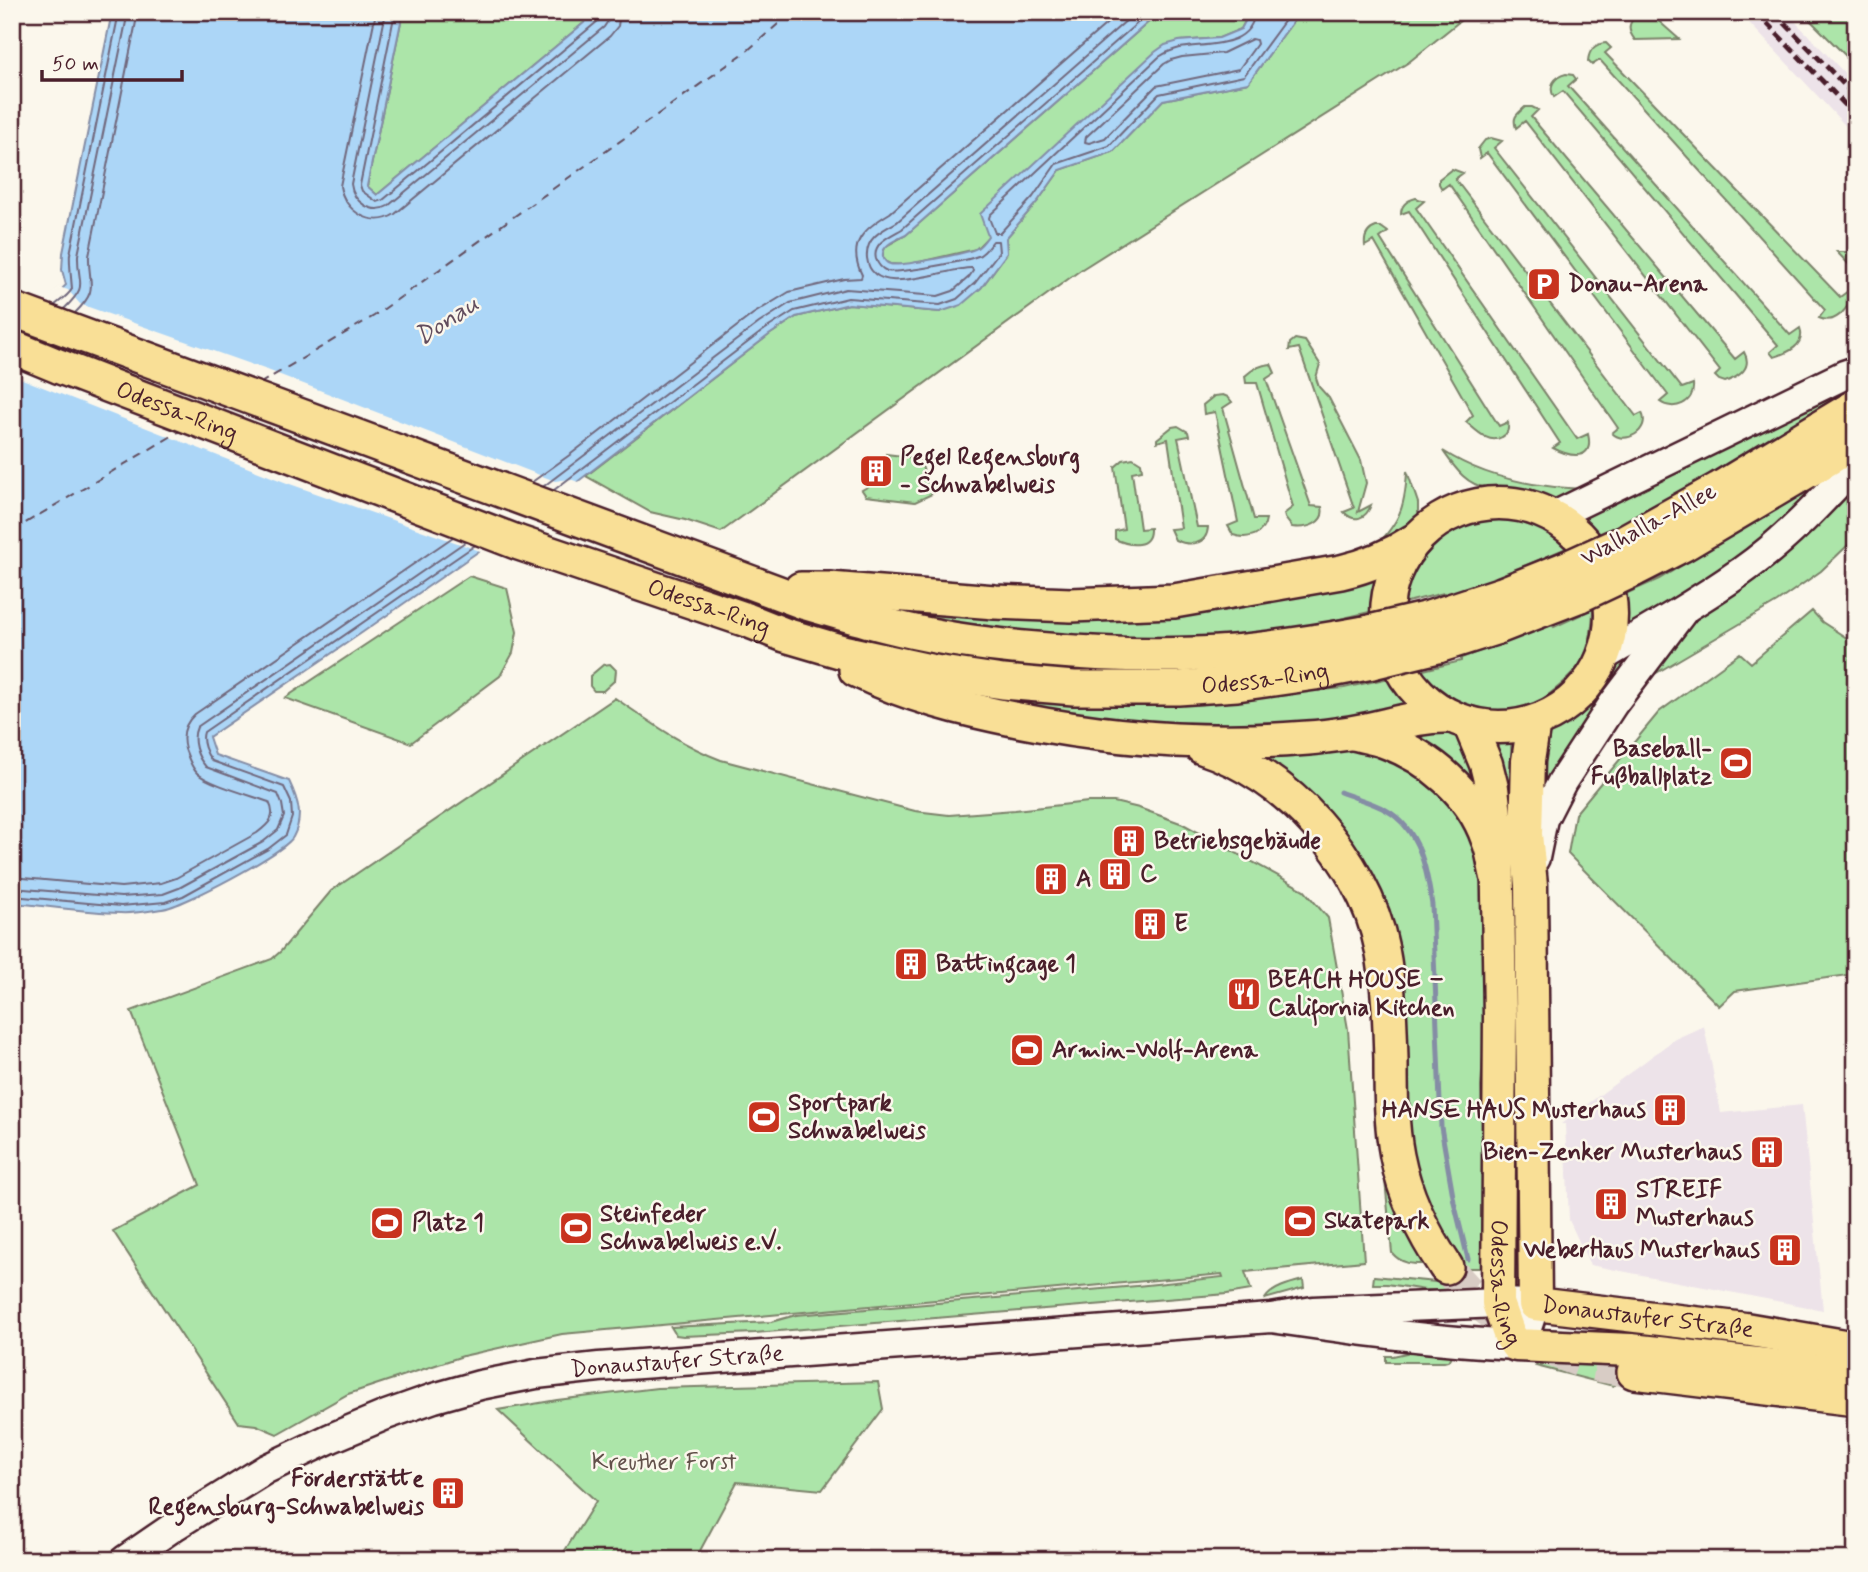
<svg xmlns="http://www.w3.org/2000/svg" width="1868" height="1572" font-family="Mynerve,sans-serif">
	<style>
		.built { fill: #ede3e9 }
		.green { fill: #ace5a9; stroke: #7b826a; stroke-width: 2 }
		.water { fill: #acd6f7; stroke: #858da5; stroke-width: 2 }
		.pier { fill: #fbf7ec }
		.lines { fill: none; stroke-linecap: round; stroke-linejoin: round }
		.shore { stroke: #71687d; stroke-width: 2 }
		.stream { stroke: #858da5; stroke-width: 5 }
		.ferry { stroke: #624d5e; stroke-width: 2; stroke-dasharray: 9 7; stroke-linecap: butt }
		.trunk-tunnel { stroke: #d8ccc5; stroke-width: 33; stroke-dasharray: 33 17; stroke-linecap: butt }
		.secondary-casing { stroke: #4a1f2b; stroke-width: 33 }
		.primary-casing { stroke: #4a1f2b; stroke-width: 37 }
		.trunk-casing { stroke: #4a1f2b; stroke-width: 38 }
		.secondary { stroke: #fbf7ec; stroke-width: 28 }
		.primary { stroke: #f9df96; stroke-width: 32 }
		.trunk { stroke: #f9df96; stroke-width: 33 }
		.rail { stroke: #4a1f2b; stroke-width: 5; stroke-dasharray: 10 5; stroke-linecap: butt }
		.trunk-bridge-casing { stroke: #4a1f2b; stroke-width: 38; stroke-linecap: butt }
		.trunk-bridge { stroke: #f9df96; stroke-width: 33 }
		.labels { text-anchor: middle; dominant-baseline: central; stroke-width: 5; stroke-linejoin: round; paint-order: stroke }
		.poi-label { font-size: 24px; font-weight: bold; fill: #4a1f2b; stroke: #fbf7ec; text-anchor: start }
		.street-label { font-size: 24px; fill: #4a1f2b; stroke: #fbf7ec }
		.park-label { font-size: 24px; fill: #62504a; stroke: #fbf7ec }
		.water-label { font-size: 26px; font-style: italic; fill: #624d5e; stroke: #fbf7ec }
	</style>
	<rect width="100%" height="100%" fill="#fbf7ec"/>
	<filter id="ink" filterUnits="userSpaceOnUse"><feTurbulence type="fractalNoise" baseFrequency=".0143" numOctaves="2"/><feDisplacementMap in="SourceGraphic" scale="14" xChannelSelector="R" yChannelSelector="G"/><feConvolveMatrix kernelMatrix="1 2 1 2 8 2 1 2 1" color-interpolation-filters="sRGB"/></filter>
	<g filter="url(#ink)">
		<path class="built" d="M 1739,12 L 1786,12 L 1856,85 L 1856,137 Z
			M 1704,1026 L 1721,1113 L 1802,1105 L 1823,1310 L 1590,1265 L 1569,1220 L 1565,1124 L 1561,1124 L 1675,1039 Z"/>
		<path class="green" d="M 403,12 L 597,12 L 377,195 L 367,186 Z
			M 1160,12 L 1250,12 L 1241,29 L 1219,38 L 1179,41 L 976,249 L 906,265 L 890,264 L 886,262 L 883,257 L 883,252 L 886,246 L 906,235 Z
			M 1300,12 L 1471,12 L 1409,62 L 1082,269 L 721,532 L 685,520 L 650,512 L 586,476 L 769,335 L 796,317 L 849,304 L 940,312 L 981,288 L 1007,253 L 1006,238 L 1038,201 L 1060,170 L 1113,152 L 1163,100 L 1248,83 Z
			M 1802,12 L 1856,12 L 1856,66 Z
			M 1647,13 L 1653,16 L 1679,39 L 1635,40 C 1624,27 1631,15 1647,13 Z
			M 1606,43 L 1611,48 L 1605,53 L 1840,297 L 1848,291 L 1850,302 C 1843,314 1833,324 1819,318 L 1825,310 L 1600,60 L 1592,65 L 1588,61 C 1589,50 1594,44 1606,43 Z
			M 1566,74 L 1573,75 L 1576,79 L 1568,86 L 1790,335 L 1800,328 C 1806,345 1788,353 1774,357 L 1770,352 L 1778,345 L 1563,91 L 1554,97 C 1548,86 1554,77 1566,74 Z
			M 1525,107 L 1532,107 L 1538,110 L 1531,117 L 1735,359 L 1744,352 C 1753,368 1739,377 1725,382 L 1719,380 L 1715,376 L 1720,371 L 1525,121 L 1516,128 C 1512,117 1517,114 1525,107 Z
			M 1491,138 L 1502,141 L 1494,148 L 1682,388 L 1693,384 C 1695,403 1674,412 1660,402 L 1668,395 L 1487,153 L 1480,158 L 1478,149 L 1485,140 Z
			M 1452,169 L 1463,173 L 1455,179 L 1636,416 L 1642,413 C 1651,430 1625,446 1612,433 L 1618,428 L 1449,184 L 1442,189 L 1439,184 L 1439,179 Z
			M 1416,198 L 1424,201 L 1416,208 L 1577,439 L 1588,434 C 1595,463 1568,456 1553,448 L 1560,443 L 1409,211 L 1401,214 C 1401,204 1408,200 1416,198 Z
			M 1376,227 L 1381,227 L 1388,232 L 1380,238 L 1499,426 L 1508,422 C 1509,429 1508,434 1502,437 C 1489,445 1476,430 1466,422 L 1473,415 L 1374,241 L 1365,246 C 1364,237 1367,230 1376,227 Z
			M 1837,252 L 1856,252 L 1856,272 Z
			M 1295,339 L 1305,341 L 1320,364 L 1316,378 L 1319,387 L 1329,398 L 1361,460 L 1366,483 L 1358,512 L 1371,505 C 1366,519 1354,523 1344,512 L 1354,508 L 1299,348 L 1289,350 L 1290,343 Z
			M 1271,364 L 1275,373 L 1266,379 L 1311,506 L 1322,507 C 1326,524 1306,529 1292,527 L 1285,518 L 1284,514 L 1293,507 L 1257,383 L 1246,383 L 1245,376 C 1252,369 1260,365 1271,364 Z
			M 1856,384 L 1856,394 L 1632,520 L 1599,535 L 1578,514 Z
			M 1223,395 L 1228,397 L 1232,402 L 1223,408 L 1254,519 L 1266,519 C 1264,535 1248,540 1233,535 L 1228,526 L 1238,522 L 1215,412 L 1204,414 L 1203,405 L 1214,396 Z
			M 1178,426 L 1188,432 L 1189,436 L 1178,438 L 1197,527 L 1208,527 C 1207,546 1189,546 1175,540 L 1170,529 L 1181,528 L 1168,439 L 1157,442 L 1157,439 L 1172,427 Z
			M 1443,451 C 1488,480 1544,489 1597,489 L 1562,503 C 1548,498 1534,491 1520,489 C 1509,487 1499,489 1488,488 C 1466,485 1455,468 1443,451 Z
			M 886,454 L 919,458 L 932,494 L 915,502 L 866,496 L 862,490 L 888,475 Z
			M 1133,458 L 1141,463 L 1142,470 L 1132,472 L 1140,529 L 1150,528 C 1151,549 1129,546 1115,539 L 1115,531 L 1124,529 L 1115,467 L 1123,460 Z
			M 1407,471 L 1418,503 L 1418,516 C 1402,528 1388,542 1370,553 C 1398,522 1405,513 1407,471 Z
			M 1835,472 L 1806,501 L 1741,556 L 1623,635 L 1623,595 L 1659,579 Z
			M 1856,483 L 1856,535 L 1848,545 L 1821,571 L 1777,602 L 1648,678 L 1689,624 L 1787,553 L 1828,515 Z
			M 1502,518 C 1534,522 1544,528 1571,546 L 1525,566 L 1527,570 L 1446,598 L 1444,593 L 1403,603 C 1411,567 1433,534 1469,522 C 1479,519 1491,519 1502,518 Z
			M 469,576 L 507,588 L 517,632 L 513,653 L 500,676 L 411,743 L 285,698 Z
			M 1390,577 L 1382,609 L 1327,622 L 1238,640 L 1080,643 L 860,609 L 948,615 L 1273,599 Z
			M 1593,609 C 1592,662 1575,675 1535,705 C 1525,712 1521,720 1508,722 C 1490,725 1452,711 1437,700 C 1427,692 1419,683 1411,673 L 1461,661 L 1461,658 L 1552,625 L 1554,627 Z
			M 1812,611 L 1822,622 L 1856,644 L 1856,974 L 1735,991 L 1719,1006 L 1568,854 L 1575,814 L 1659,712 L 1740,653 L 1751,663 Z
			M 1667,625 L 1535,808 L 1545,738 L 1556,726 L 1579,711 L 1595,695 L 1608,677 L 1617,660 Z
			M 610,664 L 616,670 L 615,680 L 603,691 L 594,691 L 590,686 L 590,676 L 603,665 Z
			M 1389,678 L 1402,696 L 1418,710 L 1380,720 L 1187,732 L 937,693 L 1184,702 L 1344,688 Z
			M 615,698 C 650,722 682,745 721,760 L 915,811 L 949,815 L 1015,810 L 1088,802 L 1114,802 L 1139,808 L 1183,824 L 1304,890 L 1328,918 L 1348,1029 L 1364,1261 L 1245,1272 L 1251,1290 L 1227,1294 L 755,1333 L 683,1336 L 676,1335 L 671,1327 L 771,1322 L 796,1315 L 1137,1286 L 1223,1277 L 1222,1274 L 562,1334 L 463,1356 L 348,1394 L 277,1434 L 256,1425 L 239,1423 L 113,1231 L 200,1185 L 131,1011 L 272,959 L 281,951 L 331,891 Z
			M 1432,726 L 1458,735 L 1473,751 L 1488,822 L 1385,735 Z
			M 1511,739 L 1524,1266 L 1517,1266 L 1505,831 L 1489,741 Z
			M 1358,748 L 1417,768 L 1468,823 L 1482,878 L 1486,930 L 1486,1013 L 1481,1087 L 1484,1254 L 1482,1268 L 1461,1268 L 1411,1168 L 1375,897 L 1223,751 Z
			M 1383,1159 L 1431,1264 C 1416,1264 1403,1266 1392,1253 Z
			M 1374,1276 L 1446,1283 L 1451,1287 L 1451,1290 L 1425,1290 L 1387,1284 L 1373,1284 Z
			M 1303,1280 L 1304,1288 L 1265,1299 C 1271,1288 1291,1283 1303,1280 Z
			M 1424,1349 L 1450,1350 L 1451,1356 L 1448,1361 L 1444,1362 L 1386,1362 L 1386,1356 L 1393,1356 Z
			M 1541,1362 L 1640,1364 L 1613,1386 L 1536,1366 Z
			M 878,1382 L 883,1409 L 822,1490 L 737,1482 L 695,1560 L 559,1560 L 596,1501 L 498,1410 L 557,1400 L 657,1388 Z"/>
		<path class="water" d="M 112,12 L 403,12 L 367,186 L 377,195 L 597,12 L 1160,12 L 906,235 C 898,239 881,245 883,256 C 884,260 886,263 890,264 C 899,267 970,253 977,248 C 981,246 985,240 988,236 L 980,214 L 1155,52 L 1165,45 L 1179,41 L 1219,38 L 1241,29 L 1250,12 L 1300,12 L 1248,83 L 1163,100 L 1113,152 L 1060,170 L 1038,201 L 1006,238 L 1007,253 L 981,288 L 961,305 L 940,312 L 849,304 L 796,317 L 769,335 L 568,489 L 363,632 L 209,737 L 215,755 L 289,781 C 298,800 304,817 293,837 C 285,852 182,907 162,909 C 149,911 133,914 120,913 C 84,912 48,906 12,903 L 12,337 L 66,285 L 62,270 L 63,253 Z"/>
		<path class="pier" d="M 59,287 L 68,290 L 80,304 L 270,371 L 555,481 L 570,479 L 581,483 L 483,552 L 287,483 L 12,375 L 12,332 Z"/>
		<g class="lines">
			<path class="shore" d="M 376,12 L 340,186 C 344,211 372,229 395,214 L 610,36 L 618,26 L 620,12
				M 386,12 L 351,184 C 353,202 372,215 388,206 L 604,27 L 608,21 L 610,12
				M 395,12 L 360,185 L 362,191 L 377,202 L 383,200 L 598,21 L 601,12
				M 1255,12 C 1251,49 1206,43 1180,48 C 1172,50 1165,53 1159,57 L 990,215 L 989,218 L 995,233 L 1000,233 L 1033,197 L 1056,164 L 1109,146 L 1159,94 L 1244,76 L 1291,12
				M 1252,39 L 1256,40 L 1257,44 L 1239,69 L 1156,86 L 1105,138 L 1089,143 L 1085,142 L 1086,137 L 1164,64 L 1171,60 L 1182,57 L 1223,53 Z
				M 55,305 C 60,301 69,295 72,289 C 72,287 69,260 70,254 L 119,12
				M 64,309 C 90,283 77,286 78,255 L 128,12
				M 75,313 C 100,288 88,285 89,256 L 138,12
				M 532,482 L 571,454 L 753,314 L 789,292 L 844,279 L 861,278 L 862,275 C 846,243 865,228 890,213 L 1120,12
				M 544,486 L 759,323 L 790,303 L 846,289 L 938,296 L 953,291 L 969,277 L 973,271 L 972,268 C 947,267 872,302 867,258 C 865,238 882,230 897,222 L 1136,12
				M 554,490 L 764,330 L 794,311 L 848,298 L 940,305 L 957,299 L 975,283 L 999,252 L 998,241 L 993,241 C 989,246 984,254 978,256 C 966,261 899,274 887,271 C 882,269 878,265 876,259 C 872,243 890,236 902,229 L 1150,12
				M 12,877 L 121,887 L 161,883 L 176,878 L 257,833 C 269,824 277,817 269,802 C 253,796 208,784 197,773 C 191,767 188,757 185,749 C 181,735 184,724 195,714 L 453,537
				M 12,888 L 121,897 L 163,894 L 179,888 L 263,842 L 278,830 L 284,816 L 282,804 L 278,794 L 206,767 C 197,757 191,740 197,727 L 465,542
				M 12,896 L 121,906 L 165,902 L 183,896 L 268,849 L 286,835 L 292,817 L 291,802 L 284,787 L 212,761 C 206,754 201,741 204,732 L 474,546"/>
			<path class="stream" d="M 1340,792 C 1355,798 1372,802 1386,810 C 1420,829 1427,870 1432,905 L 1441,1127 L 1454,1202 L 1468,1259"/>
			<path class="ferry" d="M 259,384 L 374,316 L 747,51 L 792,12
				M 12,531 L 182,430"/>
			<path class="trunk-tunnel" d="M 1446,1267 L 1480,1304 L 1502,1321
				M 1548,1349 L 1586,1363 L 1634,1372"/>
			<g class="secondary-casing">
				<g id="secondary">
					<path d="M 1554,516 L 1844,375 L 1856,371"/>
					<path d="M 1604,656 C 1651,629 1698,602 1742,571 C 1785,541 1821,502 1856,464"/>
					<path d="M 1535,858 L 1543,819 L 1562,782 L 1613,704 L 1684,610"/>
					<path id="s1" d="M 125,1560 L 176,1525 L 266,1469 L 331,1438 L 386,1415 L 434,1398 L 480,1385 L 536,1374 L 599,1367 L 1271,1318 L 1313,1311 L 1498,1303 L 1535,1304 L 1527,1328 L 1516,1345 C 1433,1341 1353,1330 1271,1318"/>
				</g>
			</g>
			<g class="primary-casing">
				<g id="primary">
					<circle cx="1499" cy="615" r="112"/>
					<path id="s2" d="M 1534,722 L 1528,761 L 1526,834 L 1531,885 L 1535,1304 L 1745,1329 L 1856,1348"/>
					<path id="s3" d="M 1469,723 L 1486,764 L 1492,788 L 1497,834 L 1500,1017 L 1498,1303 L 1509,1334 L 1516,1345 L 1631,1350 L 1856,1375"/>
				</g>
			</g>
			<g class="trunk-casing">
				<g id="trunk">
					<path d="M 12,309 L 806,603 C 847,615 888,627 930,635 C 965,642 1000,646 1036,649 C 1101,655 1167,657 1233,652 C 1277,648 1321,641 1365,633"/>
					<path id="s4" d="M 12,347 L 58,366 L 519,543 L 747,620 L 785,635 L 843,652 L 935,672 L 1003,682 L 1074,688 L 1178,688 L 1237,684 L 1315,673 L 1372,662"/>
					<path d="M 1622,543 L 1719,489 L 1856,406"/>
					<path d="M 1633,570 L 1684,544 L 1856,442"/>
					<path d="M 801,589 L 829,589 L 995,602 L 1071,605 L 1174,601 L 1341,572 C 1367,566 1391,556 1414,541"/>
					<path d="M 1429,618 L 1502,594 L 1567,568"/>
					<path d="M 1438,646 L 1495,628 L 1580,595"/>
					<path d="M 856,670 C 907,695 962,709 1018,720 C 1113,739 1211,746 1308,738 C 1322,737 1336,735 1350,733 C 1384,728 1415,715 1449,716"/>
					<path d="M 1354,733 C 1364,736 1375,737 1385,741 C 1430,757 1472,793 1488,839 C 1493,850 1494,863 1497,875"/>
					<path d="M 1202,747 C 1245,761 1286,789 1316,823 C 1347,858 1373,902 1382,949 C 1389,985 1390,1024 1391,1060 C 1391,1092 1391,1125 1397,1156 C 1405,1197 1423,1233 1446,1267"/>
					<path d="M 1634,1372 L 1856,1399"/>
				</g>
			</g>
			<use href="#secondary" class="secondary"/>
			<use href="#primary" class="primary"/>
			<use href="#trunk" class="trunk"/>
			<path class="rail" d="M 1756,12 L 1856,116
				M 1774,12 L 1856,97"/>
			<g class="trunk-bridge-casing">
				<path id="trunk-bridge" d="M 1567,568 L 1622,543
					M 1580,595 L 1633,570
					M 1365,633 L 1429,618
					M 1372,662 L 1438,646"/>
			</g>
			<use href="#trunk-bridge" class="trunk-bridge"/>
		</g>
	</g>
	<defs>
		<g id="parking-square" transform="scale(1.75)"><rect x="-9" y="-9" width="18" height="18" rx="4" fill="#c8321e" stroke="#fbf7ec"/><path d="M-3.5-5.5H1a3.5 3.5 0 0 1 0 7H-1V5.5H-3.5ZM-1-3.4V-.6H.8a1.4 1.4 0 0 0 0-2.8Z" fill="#fff"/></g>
		<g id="building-square" transform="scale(1.75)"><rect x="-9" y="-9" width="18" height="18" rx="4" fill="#c8321e" stroke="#fbf7ec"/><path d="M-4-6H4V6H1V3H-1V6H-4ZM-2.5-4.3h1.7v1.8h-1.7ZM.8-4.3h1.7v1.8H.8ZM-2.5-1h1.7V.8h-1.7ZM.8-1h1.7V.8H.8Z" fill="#fff"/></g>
		<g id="stadium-square" transform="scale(1.75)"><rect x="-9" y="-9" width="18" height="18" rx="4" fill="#c8321e" stroke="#fbf7ec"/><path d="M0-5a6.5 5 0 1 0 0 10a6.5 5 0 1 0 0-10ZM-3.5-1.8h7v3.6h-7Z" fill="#fff"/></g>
		<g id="restaurant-square" transform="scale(1.75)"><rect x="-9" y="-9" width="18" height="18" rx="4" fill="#c8321e" stroke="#fbf7ec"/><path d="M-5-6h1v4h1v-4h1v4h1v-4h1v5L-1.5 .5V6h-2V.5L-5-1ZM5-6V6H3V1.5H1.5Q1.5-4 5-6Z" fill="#fff"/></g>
	</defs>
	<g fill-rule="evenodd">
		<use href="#parking-square" x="1544" y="284"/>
		<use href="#building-square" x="876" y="471"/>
		<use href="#stadium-square" x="1736" y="763"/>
		<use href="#building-square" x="1129" y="841"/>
		<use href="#building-square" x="1115" y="874"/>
		<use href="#building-square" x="1051" y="879"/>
		<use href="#building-square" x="1150" y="924"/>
		<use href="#building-square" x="911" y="964"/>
		<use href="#restaurant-square" x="1244" y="994"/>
		<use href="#stadium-square" x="1027" y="1050"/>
		<use href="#building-square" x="1670" y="1110"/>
		<use href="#stadium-square" x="764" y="1117"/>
		<use href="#building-square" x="1767" y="1152"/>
		<use href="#building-square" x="1611" y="1204"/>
		<use href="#stadium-square" x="1300" y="1221"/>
		<use href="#stadium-square" x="387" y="1223"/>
		<use href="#stadium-square" x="576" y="1228"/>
		<use href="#building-square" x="1785" y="1250"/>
		<use href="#building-square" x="448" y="1493"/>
	</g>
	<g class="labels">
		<g class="poi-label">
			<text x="1568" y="284">Donau-Arena</text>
			<text x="900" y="457">Pegel Regensburg<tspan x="900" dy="28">- Schwabelweis</tspan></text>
			<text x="1712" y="749" text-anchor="end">Baseball-<tspan x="1712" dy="28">Fußballplatz</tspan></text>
			<text x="1154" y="841">Betriebsgebäude</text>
			<text x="1140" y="874">C</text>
			<text x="1076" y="879">A</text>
			<text x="1174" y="924">E</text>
			<text x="936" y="964">Battingcage 1</text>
			<text x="1268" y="980">BEACH HOUSE –<tspan x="1268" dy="28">California Kitchen</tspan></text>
			<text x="1052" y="1050">Armin-Wolf-Arena</text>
			<text x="788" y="1103">Sportpark<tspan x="788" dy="28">Schwabelweis</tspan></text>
			<text x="1646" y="1110" text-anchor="end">HANSE HAUS Musterhaus</text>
			<text x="1742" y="1152" text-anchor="end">Bien-Zenker Musterhaus</text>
			<text x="1636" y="1190">STREIF<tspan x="1636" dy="28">Musterhaus</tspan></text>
			<text x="600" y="1214">Steinfeder<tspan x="600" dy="28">Schwabelweis e.V.</tspan></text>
			<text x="1324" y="1221">Skatepark</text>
			<text x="412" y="1223">Platz 1</text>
			<text x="1760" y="1250" text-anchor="end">WeberHaus Musterhaus</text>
			<text x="424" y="1479" text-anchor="end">Förderstätte<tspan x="424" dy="28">Regensburg-Schwabelweis</tspan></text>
		</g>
		<g class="street-label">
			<text stroke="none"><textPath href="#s4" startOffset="177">Odessa-Ring</textPath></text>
			<text transform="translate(1649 525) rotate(-28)">Walhalla-Allee</text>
			<text stroke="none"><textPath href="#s4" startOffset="744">Odessa-Ring</textPath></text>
			<text stroke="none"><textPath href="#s4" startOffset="1311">Odessa-Ring</textPath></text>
			<text stroke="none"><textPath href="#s3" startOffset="565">Odessa-Ring</textPath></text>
			<text stroke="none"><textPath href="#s2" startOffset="696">Donaustaufer Straße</textPath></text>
			<text stroke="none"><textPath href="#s1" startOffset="597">Donaustaufer Straße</textPath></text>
		</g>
		<g class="park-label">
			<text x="664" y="1462">Kreuther Forst</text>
		</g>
		<g class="water-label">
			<text transform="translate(447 321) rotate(-33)">Donau</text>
		</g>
	</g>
	<rect width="1868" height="1572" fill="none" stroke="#fbf7ec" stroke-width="42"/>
	<rect x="21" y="21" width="1826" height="1530" fill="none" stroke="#4a1f2b" stroke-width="2.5" filter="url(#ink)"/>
	<path d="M42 70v10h140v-10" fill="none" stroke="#4a1f2b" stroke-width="3.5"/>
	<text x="52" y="70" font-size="21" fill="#4a1f2b" stroke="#fbf7ec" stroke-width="5" paint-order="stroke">50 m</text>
</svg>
